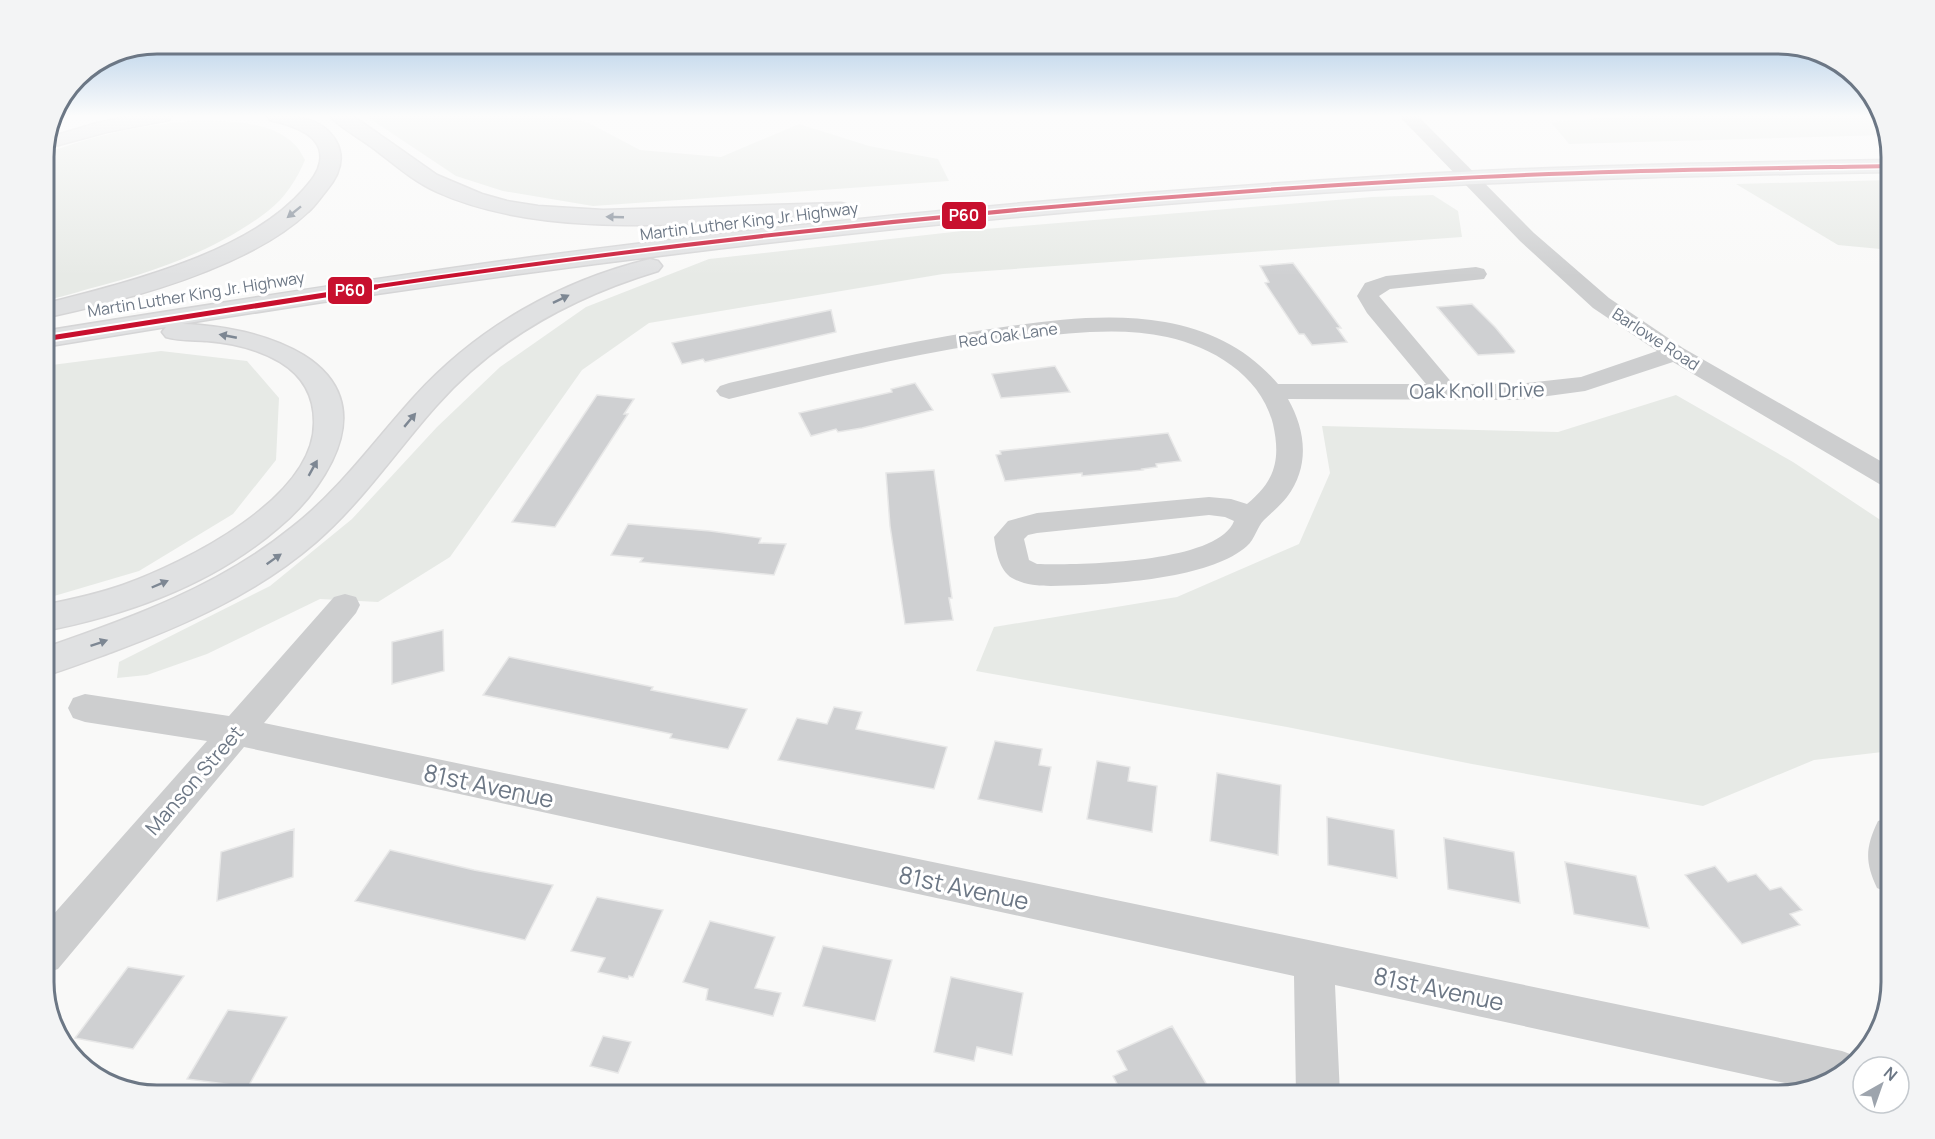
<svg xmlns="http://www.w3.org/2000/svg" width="1935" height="1139" font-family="Manrope,sans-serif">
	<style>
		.green { fill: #e7eae6 }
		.building { fill: #cfd0d2; stroke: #e8e8e8; stroke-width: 1.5 }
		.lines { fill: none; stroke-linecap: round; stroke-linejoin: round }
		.primary-casing { stroke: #d5d5d6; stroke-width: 3 }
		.street { fill: #cdcecf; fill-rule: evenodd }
		.primary { fill: #e0e1e2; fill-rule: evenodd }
		.bus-1-far1-casing { stroke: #fff; stroke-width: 7 }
		.bus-1-casing { stroke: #fff; stroke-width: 9 }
		.bus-1-far1 { stroke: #c8102e; stroke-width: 4 }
		.bus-1 { stroke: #c8102e; stroke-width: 5 }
		.oneway { fill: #7d8793 }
		.labels { text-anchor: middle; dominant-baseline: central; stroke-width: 6; stroke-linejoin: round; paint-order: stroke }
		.far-street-label { font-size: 16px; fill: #6c7785; stroke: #fff }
		.street-label { font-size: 20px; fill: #6c7785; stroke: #fff }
		.near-street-label { font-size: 24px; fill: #6c7785; stroke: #fff }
		.rim { fill: none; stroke: #6c7785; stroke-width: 3 }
		.line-badge { stroke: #fff; stroke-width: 2 }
		.badge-label { font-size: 16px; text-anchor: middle; font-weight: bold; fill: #fff }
	</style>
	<rect width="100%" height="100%" fill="#f9f9f8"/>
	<path class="green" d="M 366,116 L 556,116 L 587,122 L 640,150 L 721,157 L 799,124 L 869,146 L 938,159 L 949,181 L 593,206 L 503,191 L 456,176 Z
		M 1629,116 L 1881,116 L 1887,135 L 1569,144 L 1551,122 Z
		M 203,120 C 232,122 272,121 294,144 C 299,148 302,155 305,160 C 297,179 285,198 268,211 C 216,251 151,273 88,289 C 74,293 59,298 44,300 L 44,154 C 98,134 146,124 203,120 Z
		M 1891,180 L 1891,250 L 1838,245 L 1736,184 Z
		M 1433,195 L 1458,211 L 1462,237 L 943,274 L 649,323 L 582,370 L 450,557 L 378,602 L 320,599 L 207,654 L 147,675 L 117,678 L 119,662 L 270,586 L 352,519 L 437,427 L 500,367 L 586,307 L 709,259 L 962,231 L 1372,197 Z
		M 161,351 L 247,361 L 279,398 L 276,460 L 233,514 L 139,571 L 44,599 L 44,366 Z
		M 1676,395 L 1793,462 L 1891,527 L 1891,751 L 1814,760 L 1703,806 L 1472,764 L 1287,727 L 976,671 L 994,627 L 1177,597 L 1299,544 L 1330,473 L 1322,426 L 1558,432 Z"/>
	<path class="building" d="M 1293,263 L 1341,328 L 1337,328 L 1347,342 L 1312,345 L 1304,334 L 1299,334 L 1265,283 L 1269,282 L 1260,266 Z
		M 1472,304 L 1495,327 L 1515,351 L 1514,353 L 1478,355 L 1437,307 Z
		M 831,310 L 836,332 L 705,362 L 703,359 L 682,364 L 672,343 Z
		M 1055,366 L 1070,392 L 1001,398 L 992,374 Z
		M 915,383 L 933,410 L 862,428 L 838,432 L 836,429 L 811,436 L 799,413 L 892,392 L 891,389 Z
		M 597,395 L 634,399 L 624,414 L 628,414 L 555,527 L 512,522 Z
		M 1168,433 L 1181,461 L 1156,464 L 1157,467 L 1142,469 L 1143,470 L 1082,476 L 1082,473 L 1005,481 L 996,455 L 1001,454 L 1000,451 Z
		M 934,470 L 952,598 L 949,598 L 953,620 L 905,624 L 890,526 L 886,473 Z
		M 628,524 L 710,531 L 761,538 L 759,543 L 786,544 L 774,575 L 640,562 L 643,558 L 611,555 Z
		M 443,630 L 444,671 L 392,684 L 392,642 Z
		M 509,657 L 653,687 L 651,690 L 747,709 L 728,749 L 670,738 L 672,734 L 483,695 Z
		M 834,707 L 862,712 L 856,729 L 947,747 L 934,789 L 778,760 L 797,718 L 827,724 Z
		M 995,741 L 1042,749 L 1039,765 L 1051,767 L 1042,812 L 978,799 Z
		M 1097,761 L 1130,767 L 1128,781 L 1157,786 L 1152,832 L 1087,819 Z
		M 1217,773 L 1281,785 L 1278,855 L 1210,841 Z
		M 1327,817 L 1394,830 L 1397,878 L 1328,865 Z
		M 294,829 L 293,877 L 217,901 L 221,852 Z
		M 1444,838 L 1514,852 L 1520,903 L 1448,889 Z
		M 390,850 L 474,870 L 553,885 L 525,940 L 355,901 Z
		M 1565,862 L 1636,876 L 1649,928 L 1574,914 Z
		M 1715,866 L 1728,882 L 1756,874 L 1770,890 L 1781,887 L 1802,910 L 1790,914 L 1800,925 L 1742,944 L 1685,875 Z
		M 597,897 L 663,910 L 633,977 L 629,976 L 628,979 L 598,972 L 605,958 L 571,951 Z
		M 710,921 L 775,937 L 755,988 L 781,993 L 773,1016 L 706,1000 L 708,989 L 683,982 Z
		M 823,946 L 892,960 L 875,1021 L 803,1006 Z
		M 128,967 L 184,976 L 133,1049 L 75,1038 Z
		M 951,977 L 1023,993 L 1012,1055 L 977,1047 L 974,1061 L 934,1052 Z
		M 228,1010 L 287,1017 L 248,1087 L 187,1079 Z
		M 1172,1026 L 1213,1095 L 1123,1095 L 1113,1076 L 1127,1070 L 1117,1051 Z
		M 603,1036 L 631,1042 L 618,1073 L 590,1066 Z"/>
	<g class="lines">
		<g class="primary-casing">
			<path id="primary" d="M 131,116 L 171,116 L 169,120 L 107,132 L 44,149 L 50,137 L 97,123 Z
				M 268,116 C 294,116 321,116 336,141 C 346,159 338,177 326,191 C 320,198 315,206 308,212 C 248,269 123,301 44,318 L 44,304 C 125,283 248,254 304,189 C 311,181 318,173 320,162 C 325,134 291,125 270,120 Z
				M 330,116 L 353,116 L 437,175 L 482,194 L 507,201 L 538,206 L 603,210 L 841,203 L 849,205 L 852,210 L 849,215 L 841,217 C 717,220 552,244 437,192 C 413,181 394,164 373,148 C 363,140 336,125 330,116 Z
				M 1891,160 L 1891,172 C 1716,175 1540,179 1365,190 C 969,214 574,261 182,324 C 258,326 381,360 332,461 C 319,487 300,510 278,528 C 213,584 127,615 44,631 L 44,605 C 70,600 97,594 123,585 C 184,563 315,499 314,422 C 314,395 303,376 280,362 C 258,349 232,343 207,341 C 193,340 179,341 166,337 L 162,332 L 166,327 L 44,347 L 44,331 C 206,305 369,279 533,257 C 807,221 1083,195 1359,178 C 1536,166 1714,163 1891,160 Z
				M 650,259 L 658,261 L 662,266 L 658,271 C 572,297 496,338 436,406 C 396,451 362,502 316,542 C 257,593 185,625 112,652 C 90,660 67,669 44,676 L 44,648 C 131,618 218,587 291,528 C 339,491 374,441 415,396 C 478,327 560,281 650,259 Z"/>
		</g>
		<path class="street" d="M 1399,116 L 1418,116 L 1534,233 L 1609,298 L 1683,348 L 1891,467 L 1891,488 L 1881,485 L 1673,362 L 1585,391 L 1518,400 L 1288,399 C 1306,431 1310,466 1287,497 C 1280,506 1272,512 1264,520 C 1257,527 1255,539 1247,546 C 1214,576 1127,583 1084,585 C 1062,585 1032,590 1012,578 C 999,570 996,551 994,537 L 1008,521 L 1037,513 L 1209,497 L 1231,499 L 1247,504 C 1275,481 1281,460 1273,424 C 1261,376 1213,347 1167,337 C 1121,327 1072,333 1027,338 C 926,350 828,375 729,399 L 720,396 L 716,391 L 720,386 L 729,383 C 822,362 915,339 1010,326 C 1061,319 1114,313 1165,322 C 1210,330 1248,349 1278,384 L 1426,384 L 1367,313 L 1357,296 L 1365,283 L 1386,276 L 1476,267 L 1484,269 L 1487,274 L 1484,279 L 1390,289 L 1379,296 L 1453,384 L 1518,384 L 1581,377 L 1657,351 L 1593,308 L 1520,241 ZM 1209,515 L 1225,517 L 1234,521 C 1218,564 1076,565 1037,564 L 1029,560 L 1024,539 L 1028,535 L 1037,533 Z
			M 345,594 L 356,597 L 360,605 L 356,613 L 264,723 L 1842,1051 L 1858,1057 L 1834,1080 L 1808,1088 L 1335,985 L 1340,1095 L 1296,1095 L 1294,976 L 244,747 L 58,969 L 44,974 L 44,925 L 207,741 L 85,722 L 73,718 L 68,708 L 73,698 L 85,694 L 229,716 L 334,597 Z
			M 1891,817 L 1891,894 L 1877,888 C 1865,862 1865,848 1878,821 Z"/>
		<use href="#primary" class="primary"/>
		<g class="bus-1-far1-casing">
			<path id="bus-1-far1" d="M 366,288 C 716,236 1069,200 1422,180 C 1578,171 1735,169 1891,166"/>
		</g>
		<g class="bus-1-casing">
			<path id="bus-1" d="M 44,339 L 376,287"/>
		</g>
		<use href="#bus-1-far1" class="bus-1-far1"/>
		<use href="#bus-1" class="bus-1"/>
	</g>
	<defs><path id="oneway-solid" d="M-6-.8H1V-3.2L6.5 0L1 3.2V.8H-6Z" transform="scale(1.5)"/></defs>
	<g class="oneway">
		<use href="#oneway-solid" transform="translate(294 212) rotate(141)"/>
		<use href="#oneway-solid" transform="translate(615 217) rotate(-178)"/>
		<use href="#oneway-solid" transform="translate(561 299) rotate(-26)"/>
		<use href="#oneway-solid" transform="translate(228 336) rotate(-169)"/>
		<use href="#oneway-solid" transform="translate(410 420) rotate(-50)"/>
		<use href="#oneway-solid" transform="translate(313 468) rotate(-61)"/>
		<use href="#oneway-solid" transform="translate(274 559) rotate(-35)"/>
		<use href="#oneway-solid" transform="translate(160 584) rotate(-23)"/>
		<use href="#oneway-solid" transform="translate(99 643) rotate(-19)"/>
	</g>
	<linearGradient id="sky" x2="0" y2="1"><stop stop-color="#9dc0e1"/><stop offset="0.42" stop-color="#fcfcfc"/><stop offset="1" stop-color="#fcfcfc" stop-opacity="0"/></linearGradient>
	<rect width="1935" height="276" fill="url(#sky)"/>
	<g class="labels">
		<g class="far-street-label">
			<text transform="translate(749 221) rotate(-7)">Martin Luther King Jr. Highway</text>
			<text transform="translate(196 294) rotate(-9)">Martin Luther King Jr. Highway</text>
			<text transform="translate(1008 335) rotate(-8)">Red Oak Lane</text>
			<text transform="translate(1656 339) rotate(33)">Barlowe Road</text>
		</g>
		<g class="street-label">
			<text transform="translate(1477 390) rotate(-1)">Oak Knoll Drive</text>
			<text transform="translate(194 780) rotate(-49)">Manson Street</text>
		</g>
		<g class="near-street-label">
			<text transform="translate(489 785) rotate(12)">81st Avenue</text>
			<text transform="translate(964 887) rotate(12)">81st Avenue</text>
			<text transform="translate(1439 988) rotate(12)">81st Avenue</text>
		</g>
	</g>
	<path d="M0 0H1935V1139H0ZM157 54H1778A103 103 0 0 1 1881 157V982A103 103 0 0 1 1778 1085H157A103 103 0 0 1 54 982V157A103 103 0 0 1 157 54Z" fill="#f3f4f5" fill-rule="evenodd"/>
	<path class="rim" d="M157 54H1778A103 103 0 0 1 1881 157V982A103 103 0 0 1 1778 1085H157A103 103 0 0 1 54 982V157A103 103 0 0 1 157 54Z"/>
	<g class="line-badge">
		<rect x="941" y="201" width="46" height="29" rx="6" fill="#c8102e"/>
		<rect x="327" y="276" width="46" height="29" rx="6" fill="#c8102e"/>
	</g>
	<g class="badge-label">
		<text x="964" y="221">P60</text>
		<text x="350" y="296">P60</text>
	</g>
	<g transform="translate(1881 1085) rotate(40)"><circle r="28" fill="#ffffff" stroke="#c4c9ce" stroke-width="1.5"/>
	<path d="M0-4.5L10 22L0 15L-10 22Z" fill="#9da4ad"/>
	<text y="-9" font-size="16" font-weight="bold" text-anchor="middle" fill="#6c7785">N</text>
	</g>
</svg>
